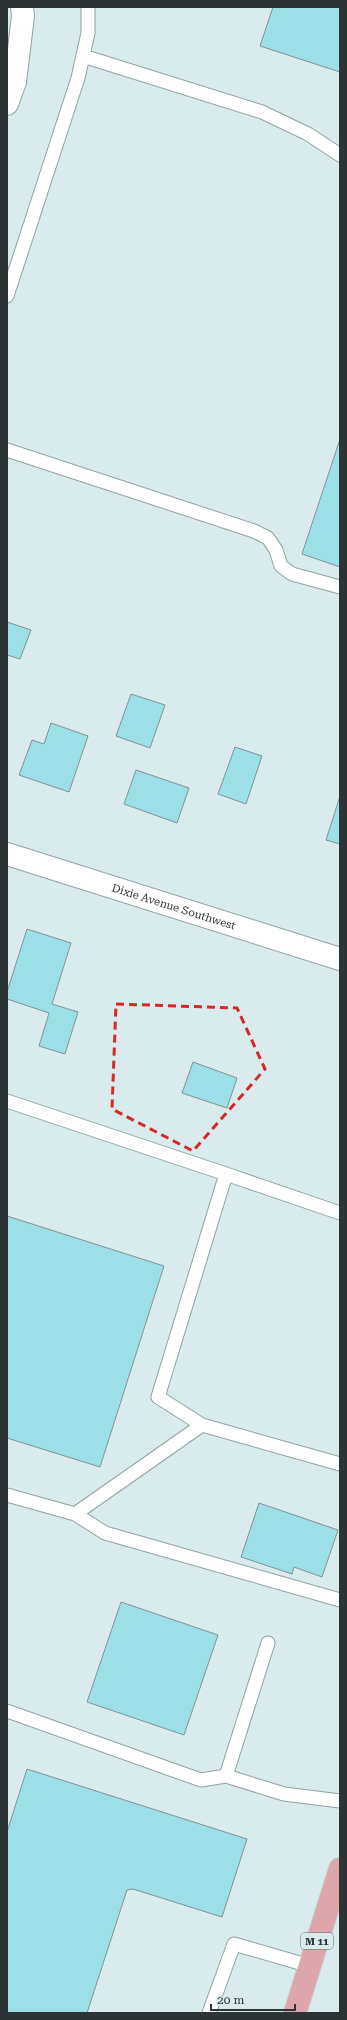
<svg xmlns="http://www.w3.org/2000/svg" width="347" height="2020" font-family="'Roboto Serif',serif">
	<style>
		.building { fill: #9cdfe7; stroke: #829395 }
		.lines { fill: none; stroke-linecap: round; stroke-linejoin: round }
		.service-casing { stroke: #91a2a4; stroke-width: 15 }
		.minor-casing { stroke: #91a2a4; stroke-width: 24 }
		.primary-casing { stroke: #c8caca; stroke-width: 24 }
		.service { stroke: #fff; stroke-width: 13 }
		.minor { stroke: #fff; stroke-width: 22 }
		.primary { stroke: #dda6ac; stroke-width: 22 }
		.marked { fill: none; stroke: #d62828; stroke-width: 3; stroke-dasharray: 8 5; stroke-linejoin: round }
		.labels { text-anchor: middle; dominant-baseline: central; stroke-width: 3.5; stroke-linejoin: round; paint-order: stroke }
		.shield { fill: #d9ebed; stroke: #616b6c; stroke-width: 1 }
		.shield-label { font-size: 10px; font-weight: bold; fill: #2d3435 }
		.street-label { font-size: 11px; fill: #2d3435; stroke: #d9ebed }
	</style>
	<rect width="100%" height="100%" fill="#d9ebed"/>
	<path class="building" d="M 273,7 L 340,7 L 340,72 L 260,46 Z
		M 340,439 L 340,567 L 302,554 Z
		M 7,622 L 31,630 L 20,659 L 7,655 Z
		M 131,694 L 165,705 L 150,748 L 116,736 Z
		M 51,723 L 88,736 L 69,792 L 19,775 L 32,740 L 44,744 Z
		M 235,747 L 262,756 L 246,804 L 218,794 Z
		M 136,770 L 189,788 L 177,823 L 124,804 Z
		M 340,796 L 340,844 L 326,840 Z
		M 27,929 L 71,943 L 52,1004 L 78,1012 L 65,1054 L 39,1046 L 49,1013 L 7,999 L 7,992 Z
		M 193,1062 L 237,1078 L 227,1108 L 182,1093 Z
		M 7,1216 L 164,1266 L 100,1467 L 7,1438 Z
		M 259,1503 L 338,1530 L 322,1577 L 294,1567 L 292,1574 L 241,1557 Z
		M 121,1602 L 218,1635 L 184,1735 L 87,1702 Z
		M 27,1769 L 247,1839 L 222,1917 L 133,1889 L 127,1890 L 87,2013 L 7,2013 L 7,1832 Z"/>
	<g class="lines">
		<g class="service-casing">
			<path id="service" d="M 83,56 L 262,112 L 308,134 L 340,155
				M 7,296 L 78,78 L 88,33 L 88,7
				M 7,450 L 254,531 L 268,538 L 276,550 L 281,566 L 292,574 L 340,587
				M 7,1101 L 226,1174
				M 340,1213 L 226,1174 L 158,1397 L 202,1425 L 340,1464
				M 202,1425 L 75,1514 L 105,1533 L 340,1600
				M 7,1495 L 75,1514
				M 7,1711 L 201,1780 L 226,1776 L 284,1794 L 340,1801
				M 226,1776 L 268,1643
				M 209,2013 L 234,1944 L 310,1966"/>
		</g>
		<g class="minor-casing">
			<g id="minor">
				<path d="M 7,104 L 15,82 L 23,16 L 22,7"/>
				<path id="s1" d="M 7,854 L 340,959"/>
			</g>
		</g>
		<g class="primary-casing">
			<path id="primary" d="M 295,2013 L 340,1869"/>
		</g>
		<use href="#service" class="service"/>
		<use href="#minor" class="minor"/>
		<use href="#primary" class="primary"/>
	</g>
	<path class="marked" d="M 116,1004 L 237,1008 L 265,1069 L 193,1151 L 112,1109 Z"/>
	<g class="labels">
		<rect class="shield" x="301" y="1933" width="32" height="16" rx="3"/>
		<g class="shield-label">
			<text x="317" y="1941">M 11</text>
		</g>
		<g class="street-label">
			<text stroke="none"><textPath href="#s1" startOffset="175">Dixie Avenue Southwest</textPath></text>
		</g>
	</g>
	<rect width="347" height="2020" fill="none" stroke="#2d3435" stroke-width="16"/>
	<path d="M211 2004v6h84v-6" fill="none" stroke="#2d3435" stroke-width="2"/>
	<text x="217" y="2004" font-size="12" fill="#2d3435" stroke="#d9ebed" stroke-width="3" paint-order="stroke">20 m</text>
</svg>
